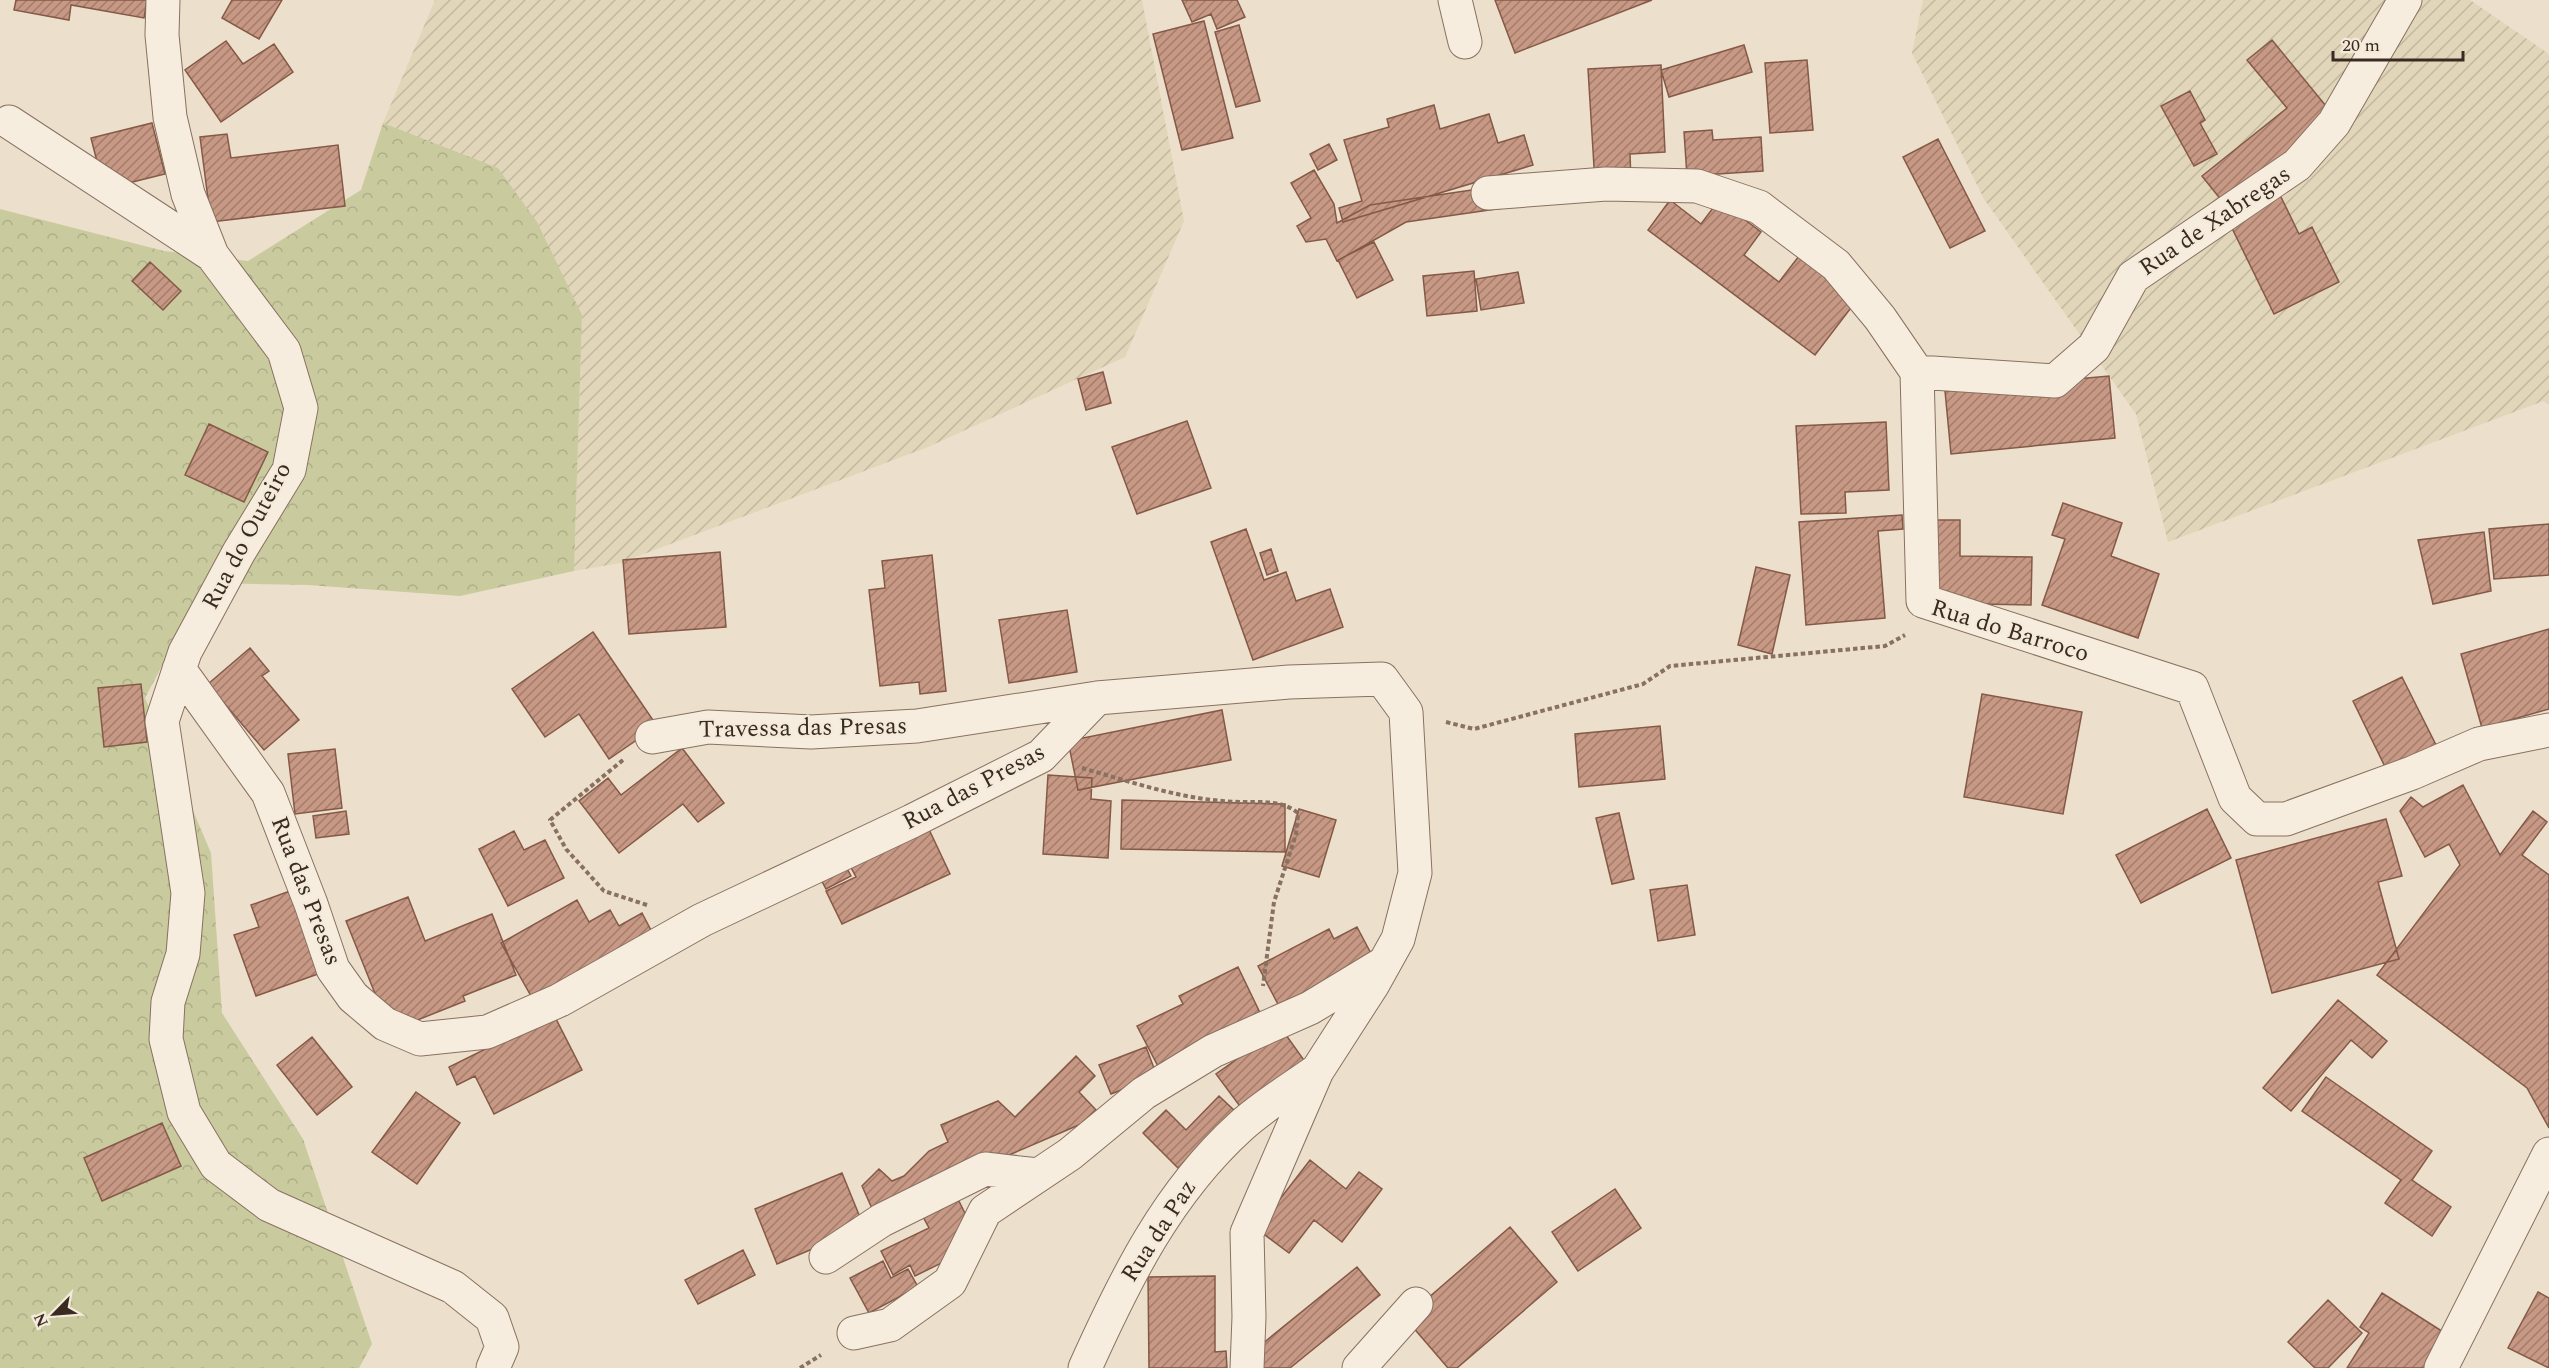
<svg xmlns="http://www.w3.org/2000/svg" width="2549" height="1368" font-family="Spectral,serif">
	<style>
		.farmland { fill: url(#farmland-furrows) }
		.forest { fill: url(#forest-crowns) }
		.building { fill: url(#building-hatch); stroke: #855947; stroke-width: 1.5 }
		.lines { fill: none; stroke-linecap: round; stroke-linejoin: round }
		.minor-casing { stroke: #887160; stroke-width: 35 }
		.path { stroke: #887160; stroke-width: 4; stroke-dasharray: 4.5 3; stroke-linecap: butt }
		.minor { stroke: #f7edde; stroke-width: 33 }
		.labels { text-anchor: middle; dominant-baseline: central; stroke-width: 4.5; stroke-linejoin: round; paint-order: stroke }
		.street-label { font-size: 24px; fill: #3a2b22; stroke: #f4eada }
	</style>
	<defs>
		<pattern id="farmland-furrows" width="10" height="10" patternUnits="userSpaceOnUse" patternTransform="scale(1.5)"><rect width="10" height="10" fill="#e1d6b9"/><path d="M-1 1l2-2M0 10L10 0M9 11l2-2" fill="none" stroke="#c2b89f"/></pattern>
		<pattern id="forest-crowns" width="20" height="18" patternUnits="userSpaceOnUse" patternTransform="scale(1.5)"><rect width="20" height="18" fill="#caca9f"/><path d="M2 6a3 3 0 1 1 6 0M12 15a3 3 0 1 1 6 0" fill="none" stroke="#aeae89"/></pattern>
		<pattern id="building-hatch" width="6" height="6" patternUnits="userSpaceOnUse" patternTransform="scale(1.5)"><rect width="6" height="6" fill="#c79884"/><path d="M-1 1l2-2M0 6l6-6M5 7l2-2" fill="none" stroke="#a37c6c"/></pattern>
	</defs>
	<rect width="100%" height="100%" fill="#ecdfcb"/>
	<path class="farmland" d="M 435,0 L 1142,0 L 1184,221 L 1125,357 L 928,447 L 620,563 L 574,571 L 582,315 L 383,123 Z
		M 1923,0 L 2470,0 L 2549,54 L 2549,405 L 2543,401 L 2168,542 L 2136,414 L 1984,199 L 1912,53 Z"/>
	<path class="forest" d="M 383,123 L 498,168 L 537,222 L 582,315 L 574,571 L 460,596 L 308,585 L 206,583 L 145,698 L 211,853 L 222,1013 L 303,1139 L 372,1344 L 359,1368 L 0,1368 L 0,209 L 164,251 L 248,261 L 361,190 Z"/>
	<path class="building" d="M 16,0 L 147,0 L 144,18 L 71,5 L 69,20 L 14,10 Z
		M 232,0 L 282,0 L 259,39 L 222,18 Z
		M 1182,0 L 1237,0 L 1245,17 L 1217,29 L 1211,14 L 1192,22 Z
		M 1495,0 L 1652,0 L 1515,53 Z
		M 1204,21 L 1233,138 L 1182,150 L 1153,34 Z
		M 1239,25 L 1260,101 L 1236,107 L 1215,32 Z
		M 2272,40 L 2339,122 L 2230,211 L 2202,176 L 2287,108 L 2247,60 Z
		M 226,41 L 243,64 L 274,44 L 293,72 L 221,122 L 185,70 Z
		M 1744,45 L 1752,72 L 1669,97 L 1661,70 Z
		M 1807,60 L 1813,130 L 1770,133 L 1765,63 Z
		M 1661,65 L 1665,152 L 1630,154 L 1631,181 L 1595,183 L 1588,69 Z
		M 2190,91 L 2205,120 L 2200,123 L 2217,154 L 2194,166 L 2161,106 Z
		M 1434,105 L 1440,129 L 1489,114 L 1498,143 L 1524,135 L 1533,165 L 1343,222 L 1339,208 L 1362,201 L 1344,140 L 1389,127 L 1387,119 Z
		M 152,123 L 165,174 L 104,189 L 91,138 Z
		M 1712,130 L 1713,140 L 1761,137 L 1763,171 L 1687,176 L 1684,132 Z
		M 227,134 L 231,158 L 338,145 L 345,206 L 211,222 L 200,137 Z
		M 1938,139 L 1985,231 L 1950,248 L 1903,157 Z
		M 1329,144 L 1337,160 L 1318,170 L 1310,154 Z
		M 1314,170 L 1334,204 L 1337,223 L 1370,205 L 1540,180 L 1546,202 L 1406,222 L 1337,261 L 1326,239 L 1306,242 L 1297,226 L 1311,218 L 1291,183 Z
		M 2280,195 L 2299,234 L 2312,227 L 2339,282 L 2274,314 L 2228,220 Z
		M 1670,200 L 1701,224 L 1719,200 L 1761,232 L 1744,255 L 1779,282 L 1799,256 L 1857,300 L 1815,355 L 1648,230 Z
		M 1374,242 L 1393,280 L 1357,298 L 1338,260 Z
		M 150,262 L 181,291 L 163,310 L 132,281 Z
		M 1474,271 L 1477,311 L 1427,316 L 1423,276 Z
		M 1518,272 L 1524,303 L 1481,310 L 1476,279 Z
		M 1103,372 L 1111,403 L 1086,410 L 1078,379 Z
		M 2109,376 L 2115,438 L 1951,454 L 1945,391 Z
		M 1187,421 L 1211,488 L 1137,514 L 1112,447 Z
		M 1886,422 L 1889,490 L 1845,492 L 1846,513 L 1801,514 L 1796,426 Z
		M 209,424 L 268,452 L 244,502 L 185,475 Z
		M 2063,503 L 2122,523 L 2111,556 L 2159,574 L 2138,638 L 2042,605 L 2065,539 L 2052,535 Z
		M 1902,515 L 1903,529 L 1878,531 L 1885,618 L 1806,625 L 1799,522 Z
		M 1932,520 L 1960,520 L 1960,556 L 2032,557 L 2031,605 L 1931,603 Z
		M 2549,524 L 2549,575 L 2494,579 L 2489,529 Z
		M 1246,529 L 1264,580 L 1286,572 L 1296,601 L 1330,589 L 1343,627 L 1253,660 L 1211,542 Z
		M 2484,532 L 2491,591 L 2433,604 L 2418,540 Z
		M 1271,549 L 1278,571 L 1267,575 L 1260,553 Z
		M 720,552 L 726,627 L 629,634 L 623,560 Z
		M 932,555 L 946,691 L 920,694 L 919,682 L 880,686 L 869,590 L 885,588 L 882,561 Z
		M 1756,567 L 1790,575 L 1772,654 L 1738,645 Z
		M 1067,610 L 1077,672 L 1009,683 L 999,620 Z
		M 2549,629 L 2549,709 L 2482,728 L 2461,654 Z
		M 593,632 L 657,726 L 609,759 L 579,714 L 545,737 L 512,689 Z
		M 250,648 L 269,671 L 262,676 L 299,720 L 264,750 L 208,684 Z
		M 2402,677 L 2440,753 L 2390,777 L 2353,701 Z
		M 141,684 L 147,742 L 104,747 L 98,688 Z
		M 1982,694 L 2082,712 L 2063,814 L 1964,797 Z
		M 1222,710 L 1231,760 L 1078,790 L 1068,741 Z
		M 1660,726 L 1665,779 L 1579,787 L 1575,734 Z
		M 682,748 L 724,803 L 698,822 L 683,804 L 619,853 L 579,801 L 608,778 L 621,795 Z
		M 335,749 L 342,808 L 295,814 L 288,754 Z
		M 1048,775 L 1092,778 L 1091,799 L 1111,801 L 1108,858 L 1043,854 Z
		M 2463,785 L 2500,855 L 2533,811 L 2547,822 L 2522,855 L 2549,875 L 2549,1128 L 2527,1088 L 2377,975 L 2460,865 L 2449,844 L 2425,857 L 2400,811 L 2411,797 L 2423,807 Z
		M 1122,800 L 1285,804 L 1285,852 L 1121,849 Z
		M 1299,809 L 1336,820 L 1319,877 L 1282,866 Z
		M 2207,809 L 2231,858 L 2141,903 L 2116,855 Z
		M 346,811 L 349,834 L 316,838 L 313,816 Z
		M 1619,813 L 1634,879 L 1612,884 L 1596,818 Z
		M 2386,819 L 2402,876 L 2378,882 L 2399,959 L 2272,993 L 2236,860 Z
		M 926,823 L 950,874 L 842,924 L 826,891 L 856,877 L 847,860 Z
		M 514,831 L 524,850 L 545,840 L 564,878 L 508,906 L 479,849 Z
		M 843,861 L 851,876 L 826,889 L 818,874 Z
		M 1687,885 L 1695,935 L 1658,941 L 1650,890 Z
		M 290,891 L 318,974 L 256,996 L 234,935 L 259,927 L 251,905 Z
		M 408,897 L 425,941 L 492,914 L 516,975 L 463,996 L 465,1001 L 390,1031 L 346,921 Z
		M 577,900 L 589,922 L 610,910 L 619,926 L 642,913 L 654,936 L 535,1003 L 501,943 Z
		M 1357,927 L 1375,961 L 1281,1010 L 1258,966 L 1329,929 L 1334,939 Z
		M 1238,967 L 1263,1019 L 1160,1070 L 1137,1026 L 1183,1004 L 1179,996 Z
		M 2338,1000 L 2387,1041 L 2372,1058 L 2351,1040 L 2291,1111 L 2263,1088 Z
		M 554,1015 L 582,1070 L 494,1114 L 475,1076 L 457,1085 L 449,1067 Z
		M 1281,1028 L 1306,1063 L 1242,1109 L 1216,1074 Z
		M 312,1037 L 352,1087 L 317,1115 L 277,1065 Z
		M 1146,1047 L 1157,1076 L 1111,1094 L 1099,1065 Z
		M 1076,1056 L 1095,1076 L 1079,1092 L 1096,1110 L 1081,1124 L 874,1213 L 862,1186 L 879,1169 L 892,1181 L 904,1176 L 929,1151 L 948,1142 L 941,1125 L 998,1101 L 1015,1117 Z
		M 2326,1077 L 2432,1151 L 2412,1180 L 2451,1207 L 2432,1236 L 2385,1203 L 2401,1180 L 2302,1111 Z
		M 416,1092 L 460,1123 L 417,1184 L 372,1152 Z
		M 1219,1096 L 1235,1111 L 1178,1168 L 1143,1133 L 1166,1110 L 1186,1130 Z
		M 162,1123 L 181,1166 L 102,1201 L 84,1158 Z
		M 1310,1160 L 1346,1189 L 1359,1172 L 1382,1189 L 1342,1242 L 1314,1220 L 1289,1253 L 1257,1229 Z
		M 842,1173 L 864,1227 L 777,1264 L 755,1209 Z
		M 1615,1189 L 1641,1228 L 1578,1271 L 1552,1232 Z
		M 956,1195 L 980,1244 L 915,1276 L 910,1265 L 893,1275 L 881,1251 L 929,1228 L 921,1213 Z
		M 1510,1227 L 1557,1282 L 1457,1368 L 1448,1368 L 1405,1318 Z
		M 743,1250 L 755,1275 L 698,1304 L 685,1280 Z
		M 883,1261 L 891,1278 L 908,1269 L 918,1287 L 869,1313 L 850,1278 Z
		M 1357,1267 L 1380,1295 L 1290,1368 L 1263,1368 L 1251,1353 Z
		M 1215,1276 L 1215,1352 L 1226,1351 L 1227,1368 L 1149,1368 L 1148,1277 Z
		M 2538,1292 L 2549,1298 L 2549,1368 L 2508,1348 Z
		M 2382,1293 L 2459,1342 L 2442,1368 L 2347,1368 L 2369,1333 L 2360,1327 Z
		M 2328,1300 L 2362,1333 L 2328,1368 L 2315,1368 L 2288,1342 Z"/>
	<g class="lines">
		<g class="minor-casing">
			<path id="minor" d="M 163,0 L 162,35 L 170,117 L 188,194 L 212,255 L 284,351 L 301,408 L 289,470 L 239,552 L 185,652 L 162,721 L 188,893 L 183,954 L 168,1002 L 166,1039 L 184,1112 L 216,1165 L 269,1205 L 453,1287 L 492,1318 L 502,1347 L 493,1368
				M 1455,0 L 1465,42
				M 9,122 L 212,255
				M 1488,193 L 1606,184 L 1697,186 L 1759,207 L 1836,265 L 1880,318 L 1917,372 L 1923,601 L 2192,688 L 2235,798 L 2257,819 L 2286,819 L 2412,773 L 2479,744 L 2549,730
				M 1917,372 L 2055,381 L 2094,347 L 2133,277 L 2297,165 L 2334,123 L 2405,0
				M 179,669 L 268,793 L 311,904 L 333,969 L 353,997 L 385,1024 L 420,1039 L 487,1032 L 560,1000 L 702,920 L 912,821 L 1041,756 L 1097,698
				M 652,737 L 708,727 L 811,732 L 917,726 L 1097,698 L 1289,682 L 1382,679 L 1406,712 L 1415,873 L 1398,939 L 1373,984 L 1317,1071 L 1247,1233 L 1249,1317 L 1247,1368
				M 826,1257 L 882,1220 L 985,1169 L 1038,1175
				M 854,1333 L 890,1325 L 950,1282 L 985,1211 L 1070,1154 L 1144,1093 L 1213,1051 L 1310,1008 L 1381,965
				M 1085,1368 C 1125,1279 1167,1193 1241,1126 C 1263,1106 1291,1089 1315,1072
				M 1359,1368 L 1416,1304
				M 2441,1368 L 2549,1154"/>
		</g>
		<path class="path" d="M 1446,722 L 1474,729 L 1643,684 L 1670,666 L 1885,646 L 1905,635
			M 623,760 L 550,820 L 566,849 L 604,891 L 647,905
			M 1082,768 C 1135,783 1186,801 1241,802 C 1261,802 1282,800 1298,813 L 1296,834 L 1274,902 L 1263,986
			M 800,1368 L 821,1355"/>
		<use href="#minor" class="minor"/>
	</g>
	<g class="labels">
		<g class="street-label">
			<text transform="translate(2215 221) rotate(-34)">Rua de Xabregas</text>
			<text transform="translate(247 536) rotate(-62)">Rua do Outeiro</text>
			<text transform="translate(2010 631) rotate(17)">Rua do Barroco</text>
			<text transform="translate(803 728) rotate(-1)">Travessa das Presas</text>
			<text transform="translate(974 787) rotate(-28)">Rua das Presas</text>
			<text transform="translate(306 891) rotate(69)">Rua das Presas</text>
			<text transform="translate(1159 1231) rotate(-57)">Rua da Paz</text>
		</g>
	</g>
	<g transform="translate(54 1314) rotate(245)" stroke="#f4eada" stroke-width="4.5" paint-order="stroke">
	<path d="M0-4.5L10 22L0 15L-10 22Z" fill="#3a2b22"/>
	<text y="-9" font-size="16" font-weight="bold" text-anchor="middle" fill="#3a2b22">N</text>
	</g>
	<path d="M2333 51v9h130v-9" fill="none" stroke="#3a2b22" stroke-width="3"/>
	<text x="2342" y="51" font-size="18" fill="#3a2b22" stroke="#f4eada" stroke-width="4.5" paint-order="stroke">20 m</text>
</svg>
